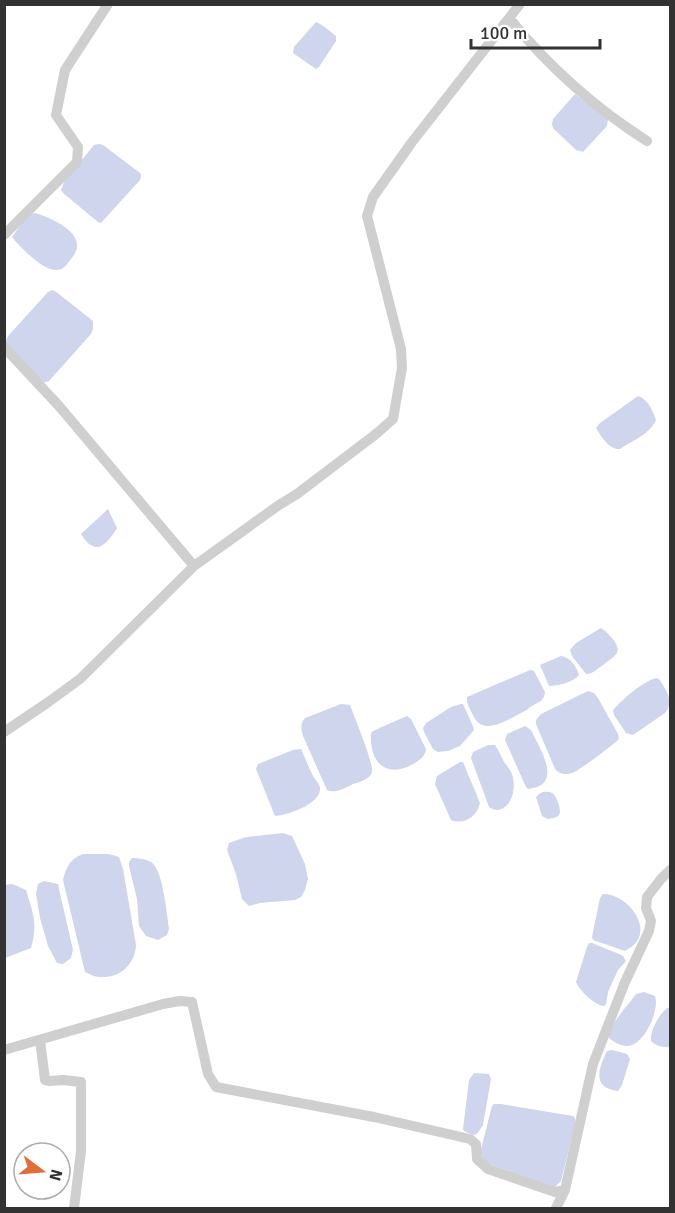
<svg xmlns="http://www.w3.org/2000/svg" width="675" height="1213" font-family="Signika,sans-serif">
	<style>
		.water { fill: #ced5ec }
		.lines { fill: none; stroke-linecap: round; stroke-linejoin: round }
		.minor { stroke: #cfcfcf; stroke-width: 10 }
	</style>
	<rect width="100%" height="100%" fill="#fff"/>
	<path class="water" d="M 316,22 L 322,25 L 336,36 L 336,41 L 319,67 L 316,69 L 293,53 L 294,47 Z
		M 575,94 L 608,119 L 607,126 L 583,152 L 576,150 L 553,128 L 552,124 L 553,119 Z
		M 99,144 L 103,145 L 140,173 L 141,176 L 140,180 L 101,223 L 98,222 L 63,193 L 61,190 L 64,182 L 94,145 Z
		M 35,213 C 47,216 79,230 77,246 C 77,251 74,255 71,259 C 67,264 64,270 57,270 C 43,271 20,247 12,237 L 27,216 Z
		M 52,290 L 55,291 L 93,321 L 93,329 L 91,334 L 49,381 L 43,383 L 7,346 L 5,342 L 9,335 L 48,292 Z
		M 638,396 C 648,399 653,411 656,420 C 650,434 632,441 620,449 C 609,450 601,436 596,428 L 600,423 Z
		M 108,509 L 117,528 C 106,546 95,557 81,534 Z
		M 601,628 C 606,631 608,634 612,638 C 624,653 615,655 603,665 C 597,669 593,674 586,674 L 572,656 L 570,650 L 576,643 Z
		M 561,656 C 570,657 577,667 579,675 C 573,682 559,686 549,686 L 540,665 Z
		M 530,670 L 534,671 L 545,692 C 544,704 534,702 527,710 C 511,717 483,739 473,715 C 470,709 466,703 467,697 Z
		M 656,678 L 659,679 C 666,690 675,701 665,713 L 633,735 L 626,733 L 614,715 L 613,710 C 623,699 642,682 656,678 Z
		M 588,691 L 594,693 L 598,698 L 618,734 L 619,739 C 612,746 580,770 572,773 C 566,775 559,774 555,769 L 536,724 L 536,720 L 541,714 Z
		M 341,704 L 350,705 C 354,716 374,764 372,772 C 370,779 360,782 353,784 C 345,788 336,794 327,790 L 303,736 C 301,728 300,724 305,718 Z
		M 461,704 L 463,704 L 472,724 L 474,730 L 460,746 L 448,751 L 438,752 L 433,749 L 424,732 L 423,728 L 426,723 L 451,707 Z
		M 407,716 L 411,719 L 426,749 C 425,756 421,759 415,763 C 387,780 369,763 371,733 L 373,731 Z
		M 525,726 L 531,730 C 539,747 565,786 528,789 L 526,787 L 505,740 L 507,734 Z
		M 488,745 L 495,745 C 499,751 501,756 504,762 C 506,765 508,767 510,770 C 516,780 515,798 506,806 C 500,811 495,811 489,807 L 471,758 L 473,752 Z
		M 301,749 C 306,759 309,770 315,779 C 317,782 319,784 320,787 C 322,804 287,815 275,816 L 256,769 L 258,764 L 293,750 Z
		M 460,762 L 463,762 L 480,803 C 477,817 464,825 451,820 L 435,784 L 437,776 Z
		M 543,792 C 547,792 550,791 553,794 C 557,797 563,812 558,816 C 555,818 551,818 548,819 L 542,816 L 536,797 L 539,794 Z
		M 283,833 L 292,836 L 305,864 L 308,879 L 305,890 L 301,897 L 295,900 L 260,903 L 249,906 L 242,899 L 236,874 L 227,850 L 229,843 L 246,837 Z
		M 83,854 L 109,854 L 119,857 L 123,869 L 136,945 C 135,965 119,979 99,977 C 95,977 89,974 85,972 L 63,880 C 66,867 70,859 83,854 Z
		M 132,858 C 138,858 146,859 151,862 C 163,869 167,915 169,929 L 167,935 L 158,940 L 146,936 L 139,926 L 137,899 L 129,866 L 129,862 Z
		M 44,881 L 58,884 L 59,889 L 73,950 L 71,958 L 63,964 L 57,963 L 48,946 L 40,918 L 36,894 L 38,884 Z
		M 12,884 L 26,890 C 33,913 38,924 31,948 L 5,958 L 5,885 Z
		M 603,894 C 630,894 659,935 625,951 L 593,940 L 592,937 L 600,898 Z
		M 589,943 L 592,943 L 619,954 L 623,956 L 626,961 L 618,970 L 608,992 L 606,1004 L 604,1006 C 594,1005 580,991 576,982 L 587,947 Z
		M 644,992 L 655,996 C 660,1010 644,1046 627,1046 C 620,1046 614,1042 609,1038 C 609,1024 628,1006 636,994 Z
		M 667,1008 L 670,1008 L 670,1047 C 663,1048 656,1046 651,1041 C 650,1030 659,1015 667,1008 Z
		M 612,1050 L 627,1054 L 630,1059 L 622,1085 L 618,1091 C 592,1088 598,1069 607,1051 Z
		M 474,1073 L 489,1074 L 491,1079 L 483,1125 L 477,1134 L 473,1135 L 464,1131 L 463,1129 L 469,1080 Z
		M 494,1104 L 501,1104 L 573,1116 L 575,1118 L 575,1125 L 561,1181 L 555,1187 L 486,1163 L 480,1153 L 492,1106 Z"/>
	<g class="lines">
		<path class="minor" d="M 509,18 C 549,67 595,108 647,141
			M 4,235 L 77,162 L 78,147 L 56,115 L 65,70 L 108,4
			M 4,347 L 59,406 L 194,566
			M 4,732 L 47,703 L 80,679 L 194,566 L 279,505 L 297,494 L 376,434 L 393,419 L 402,368 L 401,349 L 367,216 L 373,197 L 412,142 L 520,4
			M 40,1040 L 45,1080 L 50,1081 L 63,1080 L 81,1082 L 81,1151 L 74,1208
			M 4,1050 L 163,1004 L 180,1001 L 192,1002 L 208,1074 L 216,1087 L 374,1117 L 470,1139 L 476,1144 L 477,1159 L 488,1169 L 555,1192 L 565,1190 L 593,1064 L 625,982 L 649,931 L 651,921 L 646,908 L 647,897 L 661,879 L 670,870
			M 556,1208 L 565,1190"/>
	</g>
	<rect width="675" height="1213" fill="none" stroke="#323232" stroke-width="12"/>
	<g transform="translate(42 1171) rotate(106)"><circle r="28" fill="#ffffff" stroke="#adadad" stroke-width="1.5"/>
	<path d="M0-4.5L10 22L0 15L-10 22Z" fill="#e16d3b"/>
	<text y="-9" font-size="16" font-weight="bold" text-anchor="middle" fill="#323232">N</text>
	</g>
	<path d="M471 39v9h129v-9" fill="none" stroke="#323232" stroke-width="3"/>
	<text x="480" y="39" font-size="18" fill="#323232" stroke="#ffffff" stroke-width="4.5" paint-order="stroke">100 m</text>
</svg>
